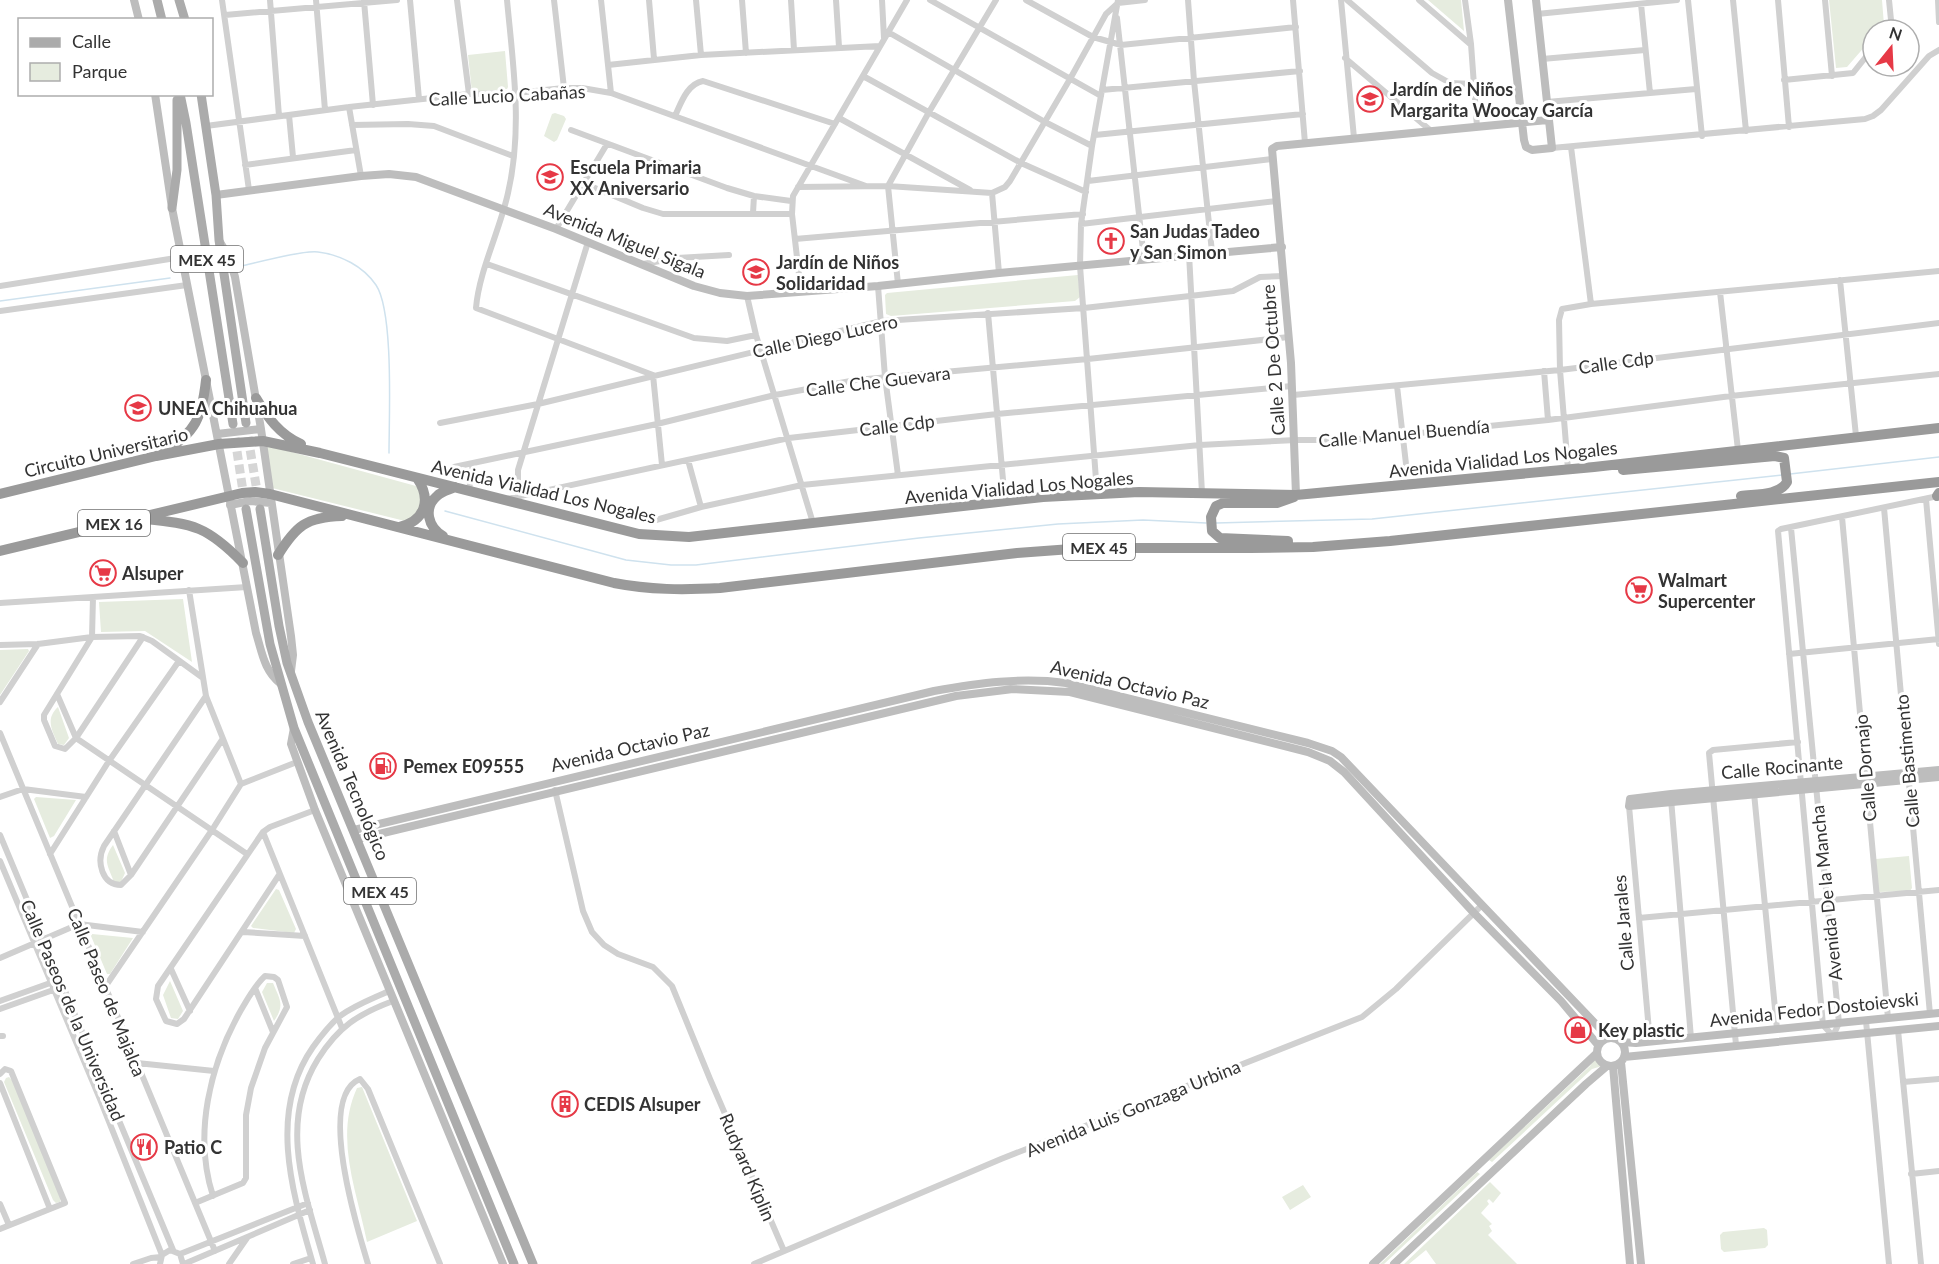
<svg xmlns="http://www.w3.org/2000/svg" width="1939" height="1264" font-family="Lato,sans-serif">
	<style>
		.green { fill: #e6ecdf }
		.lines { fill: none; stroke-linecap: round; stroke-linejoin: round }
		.stream { stroke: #cfe2ee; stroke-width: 1.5 }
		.primary-tunnel { stroke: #d6d6d6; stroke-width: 9; stroke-dasharray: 9 4.5; stroke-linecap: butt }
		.street { stroke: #d0d0d0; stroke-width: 6 }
		.secondary { stroke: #bdbdbd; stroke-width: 8 }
		.primary { stroke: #ababab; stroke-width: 9 }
		.highway { stroke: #9a9a9a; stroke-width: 10 }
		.labels { text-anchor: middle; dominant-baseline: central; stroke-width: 6; stroke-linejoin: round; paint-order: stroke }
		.shield { fill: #fff; stroke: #707070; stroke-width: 1.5 }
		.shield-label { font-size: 16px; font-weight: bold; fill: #333 }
		.poi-label { font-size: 18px; font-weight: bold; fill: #333; stroke: #fff; text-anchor: start }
		.street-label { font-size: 18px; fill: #333; stroke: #fff }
	</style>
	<rect width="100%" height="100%" fill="#fff"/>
	<path class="green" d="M 1428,0 L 1461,0 L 1464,31 Z
		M 1829,0 L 1882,0 L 1884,25 L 1879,30 L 1873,30 L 1873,37 L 1847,67 L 1836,68 Z
		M 505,51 L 508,87 L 507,89 L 472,92 L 468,55 Z
		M 555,113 L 564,116 L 566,119 L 557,140 L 554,142 L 544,136 L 552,114 Z
		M 1078,275 L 1080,297 L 1075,301 L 891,316 L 886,314 L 885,295 L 887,293 Z
		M 266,445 L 416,486 L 421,493 L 419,513 L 405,521 L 272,488 Z
		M 183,599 L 192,662 L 145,631 L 101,632 L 99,602 Z
		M 28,649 L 29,651 L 0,695 L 0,650 Z
		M 58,707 L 69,738 L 64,745 L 58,744 C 52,730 45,719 58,707 Z
		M 36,797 L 76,800 L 54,836 L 50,838 L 34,799 Z
		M 113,845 L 125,873 L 121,882 L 114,882 C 108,866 102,860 113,845 Z
		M 1909,856 L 1912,888 L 1910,891 L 1878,892 L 1876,859 Z
		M 276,889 L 279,890 L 296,929 L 294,933 L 253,928 L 251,926 Z
		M 92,934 L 133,938 L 110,974 L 107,974 L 91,936 Z
		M 170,981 L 183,1011 L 178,1019 L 171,1018 L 163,995 Z
		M 267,983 L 273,983 C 280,1000 285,1005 274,1021 L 262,992 Z
		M 1596,1057 L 1602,1066 L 1592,1069 L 1492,1162 L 1489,1160 L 1590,1066 Z
		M 9,1077 L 12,1080 L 61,1197 L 60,1202 L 56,1203 L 53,1200 L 4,1082 L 6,1078 Z
		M 362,1087 L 417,1221 L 367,1242 C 357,1191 334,1138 357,1088 Z
		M 1477,1172 L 1480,1174 L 1384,1264 L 1380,1264 Z
		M 1490,1182 L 1501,1193 L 1493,1203 L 1489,1199 L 1487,1201 L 1489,1204 L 1481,1213 L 1492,1224 L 1489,1226 L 1492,1231 L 1488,1235 L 1517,1264 L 1436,1264 L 1426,1250 L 1409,1264 L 1404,1264 Z
		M 1303,1185 L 1311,1197 L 1290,1210 L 1282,1197 Z
		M 1764,1228 L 1767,1230 L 1768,1245 L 1765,1248 L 1724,1252 L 1721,1249 L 1720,1235 L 1723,1232 Z"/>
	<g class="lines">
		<path class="stream" d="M 242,266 C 259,262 303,250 318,252 C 341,255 363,266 376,285 C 394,312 389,417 389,453
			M 0,301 L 170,278
			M 1790,474 L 1939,457
			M 445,511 L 626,560 L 671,565 L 696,565 L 919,538 L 1058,524 L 1143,520 L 1206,523
			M 1216,523 L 1372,519 L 1782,475"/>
		<path class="primary-tunnel" d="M 248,437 L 258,497
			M 235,438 L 244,498"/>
		<path class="street" d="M 222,0 L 249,190
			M 270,0 L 279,116
			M 316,0 L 325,110
			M 410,0 L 419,99
			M 457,0 L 469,94
			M 507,0 C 513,65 523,128 508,193 C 500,230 479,271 476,308 L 653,375 L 662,465
			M 554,0 L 564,88
			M 601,0 L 611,93
			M 649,0 L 654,59
			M 696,0 L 701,55
			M 742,0 L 746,53
			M 791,0 L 794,50
			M 836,0 L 839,47
			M 882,0 L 884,38
			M 930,0 L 1101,96
			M 1026,0 L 1093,37 L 1121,45 L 1296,27
			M 1188,0 L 1194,81 L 1212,252
			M 1293,0 L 1305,143
			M 1341,0 L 1354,138
			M 1347,0 L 1432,73 L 1450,83 L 1474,84
			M 1419,0 L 1470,44
			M 1465,0 L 1471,44 L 1477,127
			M 1688,0 L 1702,136
			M 1733,0 L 1746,131
			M 1778,0 L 1789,127
			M 1825,0 L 1832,76
			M 1938,0 L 1939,22
			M 364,1 L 373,105
			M 1118,3 L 1145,0
			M 1641,4 L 1650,93
			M 1537,14 L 1677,0
			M 225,15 L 397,0
			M 1117,18 L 1144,259
			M 1888,30 L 1891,20 L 1889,0
			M 888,32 L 1045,122 L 1092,146
			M 1345,58 L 1430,130
			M 1542,59 L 1645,50
			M 608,65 L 701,55 L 880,46
			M 863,76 L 1021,163 L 1086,192
			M 1784,80 L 1853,73 L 1873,48
			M 1102,90 L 1300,71
			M 1547,102 L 1696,89
			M 349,107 L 361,176
			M 289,115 L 293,157
			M 675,116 C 681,103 687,84 703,81 L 835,124
			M 839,118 L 970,190
			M 352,125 L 408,124 L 434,126 L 513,156
			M 206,126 L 349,107 L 469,94 L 516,93 L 564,88 L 582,88 L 611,93 L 866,186
			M 571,130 L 727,188 L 754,196 L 791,201
			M 1095,135 L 1303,114
			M 1571,147 L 1591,304
			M 1552,148 L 1865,119 L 1873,116 L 1881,110 L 1929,56 L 1939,50
			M 245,165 L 356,150
			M 1088,181 L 1272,159
			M 583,183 L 643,208 L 663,214 L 792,214
			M 798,187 L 888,186 L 992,193
			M 753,213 L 754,196
			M 1081,224 L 1277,201
			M 556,229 L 607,144
			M 795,239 L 1083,214
			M 1189,254 L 1202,493
			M 487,264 L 694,338 L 727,341 L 756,335
			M 643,264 L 677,258 L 729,255
			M 999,273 L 992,193 L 1005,187 L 1010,181 L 1070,79 L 1106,14 L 1118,3
			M 1840,280 L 1856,436
			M 898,284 L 888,186 L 929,112 L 996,0
			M 0,286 L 182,257
			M 878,286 L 885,377 L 898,475
			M 801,292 L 792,214 L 793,196 L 907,0
			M 1720,292 L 1738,450
			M 747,296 L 756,335 L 813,523
			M 0,311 L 187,285
			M 988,313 L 1005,502
			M 1544,371 L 1548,420
			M 1397,386 L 1406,464
			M 1293,395 L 1560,370 L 1939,323
			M 440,423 L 538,404 L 882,321 L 1084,308 L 1190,296 L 1233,291 L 1260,277 L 1284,276
			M 688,460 L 701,507
			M 454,467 L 657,424 L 775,395 L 856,380 L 1088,359 L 1289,337
			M 1568,469 L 1560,370 L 1559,320 L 1562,309 L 1591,304 L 1939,271
			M 469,490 L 473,463
			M 1097,493 L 1080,266 L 1081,224 L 1092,146 L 1118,0
			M 518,497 L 518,470 L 588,242
			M 507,499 L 789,438 L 997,414 L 1292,386
			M 1926,499 L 1939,644
			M 1884,508 L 1930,1014
			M 1842,517 L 1888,1018
			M 656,520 L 701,507 L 802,485 L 1200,445 L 1296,440 L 1351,440 L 1548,420 L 1731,396 L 1939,374
			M 1791,528 L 1839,1023 L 1833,1036 L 1823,1025 L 1778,531 L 1781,529 L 1938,496
			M 189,590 L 206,696 L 241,784
			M 93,597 L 92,637 L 44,715 L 44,720 L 55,746 L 65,749 L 76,738 L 143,637
			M 0,603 L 247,587
			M 0,645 L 38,644 L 92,637 L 140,636 L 152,641 L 203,678
			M 1789,654 L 1939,639
			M 57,694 L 76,738 L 247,854
			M 206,696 L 104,846 C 96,862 102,885 121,885 L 131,875 L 222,740
			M 0,702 L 38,644
			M 0,733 L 215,1251
			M 241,784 L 297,762
			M 555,790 L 583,911 L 592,932 L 604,945 L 618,954 L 653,967 L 672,986 L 710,1079 L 784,1251
			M 1754,793 L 1777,1029
			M 0,797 L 23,789 L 86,797
			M 1671,799 L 1691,1038
			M 1629,806 L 1650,1042
			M 114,831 L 131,875
			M 263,832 L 342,1028
			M 0,835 L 173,1250
			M 50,854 L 109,761 L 179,661
			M 0,861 L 100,1099 L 162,1255
			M 279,875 L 184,1019 L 177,1024 L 166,1021 L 156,999 L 158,986 L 263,832 L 270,827 L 315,810
			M 1639,918 L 1939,890
			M 243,932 L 305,936
			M 0,958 L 79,924 L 143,932
			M 171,969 L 190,1011
			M 105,987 L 212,830 L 241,784
			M 255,988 L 273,1032
			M 0,1001 L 53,982
			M 0,1009 L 56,989
			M 1866,1021 L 1889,1264
			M 1898,1030 L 1921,1264
			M 0,1036 L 3,1036
			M 1736,1045 L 1709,753 L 1713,750 L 1798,742
			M 137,1063 L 214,1071
			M 0,1074 L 5,1069 L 11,1071 L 65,1203 L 0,1229
			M 1903,1082 L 1939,1079
			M 0,1083 L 50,1209
			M 1911,1174 L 1939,1171
			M 195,1203 L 243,1183 L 246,1178 L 246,1115 L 251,1088 L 265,1048 L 287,1007 L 278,980 L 274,977 L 265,976 C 255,985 248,998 241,1010 C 210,1065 193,1134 213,1196
			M 0,1204 L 9,1225
			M 180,1254 L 308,1203
			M 133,1264 L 151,1258 L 161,1257
			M 160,1264 L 162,1255 L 170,1250 L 180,1254 L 183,1264
			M 184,1264 L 310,1210
			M 229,1264 L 247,1238
			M 293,1264 L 311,1258
			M 313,1264 C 293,1194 267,1113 313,1047 C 321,1036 329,1025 340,1016 C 355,1005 372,999 389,991
			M 325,1264 C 306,1195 277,1125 318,1059 C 338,1027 358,1014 393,1001
			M 368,1264 C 358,1231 316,1097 360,1079 L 368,1089 L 440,1264
			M 754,1264 L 1001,1159 L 1362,1017 L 1396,989 L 1482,905"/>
		<path class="secondary" d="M 134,0 L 139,20
			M 1508,0 L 1524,140 L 1526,147 L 1532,150 L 1552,148 L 1536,0
			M 155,94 L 172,208 L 256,633 C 262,652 264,671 281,684
			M 216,195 L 361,176 L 389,174 L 416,177 L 556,229 L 694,286 L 720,293 L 747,296 L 878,286 L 999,273 L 1282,247
			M 220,242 L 229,257 L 235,277 L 261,429 L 291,636 L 293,655 L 291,671
			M 217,434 L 261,429
			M 1296,495 L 1291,363 L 1272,149 L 1277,146 L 1548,120
			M 230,505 L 250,501 L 271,503
			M 294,728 L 291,744 L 315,810 L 503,1264
			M 1939,770 L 1671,794 L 1630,799 L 1629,806 L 1939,777
			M 354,830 L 934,691 C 979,683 1021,677 1066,683 L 1308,743 L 1332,751 L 1341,757 L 1609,1038
			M 358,839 L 956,696 L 1013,689 L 1070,692 L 1308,752 L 1330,761 L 1344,772 L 1474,913 L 1561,1001 L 1598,1045
			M1597 1052a14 14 0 1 1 28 0a14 14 0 1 1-28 0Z
			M 1621,1042 L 1636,1043 L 1939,1013
			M 1624,1057 L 1939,1026
			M 1621,1062 L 1641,1264
			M 1613,1066 L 1630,1264
			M 1373,1264 L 1596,1054
			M 1394,1264 L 1586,1084 L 1607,1066"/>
		<path class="primary" d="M 157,0 L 162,20
			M 179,0 L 185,20
			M 180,94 L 186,123 L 233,424
			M 201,94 L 216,195 L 219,240 L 246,423
			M 172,208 L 177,170 L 177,100
			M 246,509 L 270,644 L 294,728 L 514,1264
			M 260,509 L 279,626 L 287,663 L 308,722 L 533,1264"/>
		<path class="highway" d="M 256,398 C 268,418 279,434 301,444
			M 163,452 C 196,433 202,417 206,380
			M 1623,470 L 1775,456 L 1784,458 L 1787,482 C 1779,496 1755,494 1741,496
			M 0,494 L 156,456 L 219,444 L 263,441 L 320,453 L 639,534 L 689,537 L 1043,497 L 1139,492 L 1296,495 L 1594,467 L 1939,428
			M 1937,496 L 1939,493
			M 145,519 C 194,524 207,526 243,563
			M 399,527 C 425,521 432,500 417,478
			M 443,536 C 428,527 423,508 437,496 C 442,491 449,490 455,487
			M 1288,541 L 1220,538 L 1212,531 L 1211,517 L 1216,506 L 1223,503 L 1277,503 L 1294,497
			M 0,551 L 242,493 L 255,492 L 270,494 L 614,583 C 650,590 683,590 720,588 L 1017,553 L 1085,548 L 1250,548 L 1313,547 L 1390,541 L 1939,482
			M 278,555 C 296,526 306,517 342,516"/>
	</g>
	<defs>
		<g id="school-ring" transform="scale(1.35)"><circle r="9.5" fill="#fff" stroke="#e63946" stroke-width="1.5"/><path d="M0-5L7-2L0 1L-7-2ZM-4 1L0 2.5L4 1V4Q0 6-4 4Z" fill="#e63946"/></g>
		<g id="church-ring" transform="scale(1.35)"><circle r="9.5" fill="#fff" stroke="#e63946" stroke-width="1.5"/><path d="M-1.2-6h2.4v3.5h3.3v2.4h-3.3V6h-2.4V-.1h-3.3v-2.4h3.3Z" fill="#e63946"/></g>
		<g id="university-ring" transform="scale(1.35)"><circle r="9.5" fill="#fff" stroke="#e63946" stroke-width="1.5"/><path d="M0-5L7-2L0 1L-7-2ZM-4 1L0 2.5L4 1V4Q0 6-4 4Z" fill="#e63946"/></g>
		<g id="supermarket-ring" transform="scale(1.35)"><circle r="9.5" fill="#fff" stroke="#e63946" stroke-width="1.5"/><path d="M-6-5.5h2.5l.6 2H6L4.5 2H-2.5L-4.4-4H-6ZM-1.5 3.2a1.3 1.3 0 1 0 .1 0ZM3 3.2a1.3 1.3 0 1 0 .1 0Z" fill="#e63946"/></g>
		<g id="fuel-ring" transform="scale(1.35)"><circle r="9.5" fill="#fff" stroke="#e63946" stroke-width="1.5"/><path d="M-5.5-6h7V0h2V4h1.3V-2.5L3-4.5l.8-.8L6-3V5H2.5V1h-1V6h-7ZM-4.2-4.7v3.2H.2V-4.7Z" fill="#e63946"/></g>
		<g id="shop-ring" transform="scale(1.35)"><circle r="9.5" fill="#fff" stroke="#e63946" stroke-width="1.5"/><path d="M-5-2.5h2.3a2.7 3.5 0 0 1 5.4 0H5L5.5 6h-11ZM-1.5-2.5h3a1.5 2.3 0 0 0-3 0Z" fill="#e63946"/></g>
		<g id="building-ring" transform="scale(1.35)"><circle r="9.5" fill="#fff" stroke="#e63946" stroke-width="1.5"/><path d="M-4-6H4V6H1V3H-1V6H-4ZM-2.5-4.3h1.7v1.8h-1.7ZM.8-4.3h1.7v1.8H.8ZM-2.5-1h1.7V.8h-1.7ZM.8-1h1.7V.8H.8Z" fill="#e63946"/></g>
		<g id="restaurant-ring" transform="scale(1.35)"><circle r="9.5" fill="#fff" stroke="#e63946" stroke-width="1.5"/><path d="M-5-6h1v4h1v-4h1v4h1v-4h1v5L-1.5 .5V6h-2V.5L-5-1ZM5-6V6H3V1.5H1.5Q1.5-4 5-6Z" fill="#e63946"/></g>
	</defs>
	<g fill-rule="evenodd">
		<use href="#school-ring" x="1370" y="99"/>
		<use href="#school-ring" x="550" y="177"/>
		<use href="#church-ring" x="1111" y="241"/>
		<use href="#school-ring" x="756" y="272"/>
		<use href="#university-ring" x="138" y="408"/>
		<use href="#supermarket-ring" x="103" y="573"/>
		<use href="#supermarket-ring" x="1639" y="590"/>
		<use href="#fuel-ring" x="383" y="766"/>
		<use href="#shop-ring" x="1578" y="1030"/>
		<use href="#building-ring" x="565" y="1104"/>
		<use href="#restaurant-ring" x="144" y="1147"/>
	</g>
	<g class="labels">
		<g class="shield">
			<rect x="171" y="246" width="72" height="26" rx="4.5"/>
			<rect x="78" y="510" width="72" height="26" rx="4.5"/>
			<rect x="1063" y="534" width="72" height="26" rx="4.5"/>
			<rect x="344" y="878" width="72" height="26" rx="4.5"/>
		</g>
		<g class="shield-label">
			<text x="207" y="259">MEX 45</text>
			<text x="114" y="523">MEX 16</text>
			<text x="1099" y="547">MEX 45</text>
			<text x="380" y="891">MEX 45</text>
		</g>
		<g class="poi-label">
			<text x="1390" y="89">Jardín de Niños<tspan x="1390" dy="21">Margarita Woocay García</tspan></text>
			<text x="570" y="167">Escuela Primaria<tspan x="570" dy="21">XX Aniversario</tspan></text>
			<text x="1130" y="231">San Judas Tadeo<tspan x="1130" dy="21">y San Simon</tspan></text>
			<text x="776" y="262">Jardín de Niños<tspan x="776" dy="21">Solidaridad</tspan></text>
			<text x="158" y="408">UNEA Chihuahua</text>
			<text x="122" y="573">Alsuper</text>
			<text x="1658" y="580">Walmart<tspan x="1658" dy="21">Supercenter</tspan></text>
			<text x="403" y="766">Pemex E09555</text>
			<text x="1598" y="1030">Key plastic</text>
			<text x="584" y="1104">CEDIS Alsuper</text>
			<text x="164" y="1147">Patio C</text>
		</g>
		<g class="street-label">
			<text transform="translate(507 95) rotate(-3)">Calle Lucio Cabañas</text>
			<text transform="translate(625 240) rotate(22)">Avenida Miguel Sigala</text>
			<text transform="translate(825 336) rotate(-12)">Calle Diego Lucero</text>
			<text transform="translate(1273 360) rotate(-94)">Calle 2 De Octubre</text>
			<text transform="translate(1616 362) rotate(-8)">Calle Cdp</text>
			<text transform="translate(878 381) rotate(-7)">Calle Che Guevara</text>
			<text transform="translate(897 425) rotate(-7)">Calle Cdp</text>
			<text transform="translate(1404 433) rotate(-5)">Calle Manuel Buendía</text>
			<text transform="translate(106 452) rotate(-13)">Circuito Universitario</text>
			<text transform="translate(1503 459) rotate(-6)">Avenida Vialidad Los Nogales</text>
			<text transform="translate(1019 487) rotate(-5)">Avenida Vialidad Los Nogales</text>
			<text transform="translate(544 491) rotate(13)">Avenida Vialidad Los Nogales</text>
			<text transform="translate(1130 684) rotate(13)">Avenida Octavio Paz</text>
			<text transform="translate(630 747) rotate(-13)">Avenida Octavio Paz</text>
			<text transform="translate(1907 761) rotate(-95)">Calle Bastimento</text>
			<text transform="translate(1782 767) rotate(-5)">Calle Rocinante</text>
			<text transform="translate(1865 768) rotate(-95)">Calle Dornajo</text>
			<text transform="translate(353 785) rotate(67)">Avenida Tecnológico</text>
			<text transform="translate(1826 893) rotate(-96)">Avenida De la Mancha</text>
			<text transform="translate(1623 923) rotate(-95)">Calle Jarales</text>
			<text transform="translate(107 992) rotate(68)">Calle Paseo de Majalca</text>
			<text transform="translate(1814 1009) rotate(-6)">Avenida Fedor Dostoievski</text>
			<text transform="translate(73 1010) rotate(67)">Calle Paseos de la Universidad</text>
			<text transform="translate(1133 1108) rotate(-22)">Avenida Luis Gonzaga Urbina</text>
			<text transform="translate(748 1167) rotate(67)">Rudyard Kiplin</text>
		</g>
	</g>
	<rect x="18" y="18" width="195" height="78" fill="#ffffff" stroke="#adadad" stroke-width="1.5"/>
	<rect x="30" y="38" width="30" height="9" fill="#ababab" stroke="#adadad" stroke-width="1.5"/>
	<text x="72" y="48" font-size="18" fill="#333333">Calle</text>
	<rect x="30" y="63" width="30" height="18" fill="#e6ecdf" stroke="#adadad" stroke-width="1.5"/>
	<text x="72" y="78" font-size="18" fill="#333333">Parque</text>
	<g transform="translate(1891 48) rotate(18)"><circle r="28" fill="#ffffff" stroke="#adadad" stroke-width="1.5"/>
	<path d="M0-4.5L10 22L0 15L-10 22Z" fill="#e63946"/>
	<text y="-9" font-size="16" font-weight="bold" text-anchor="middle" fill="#333333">N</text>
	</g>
</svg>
